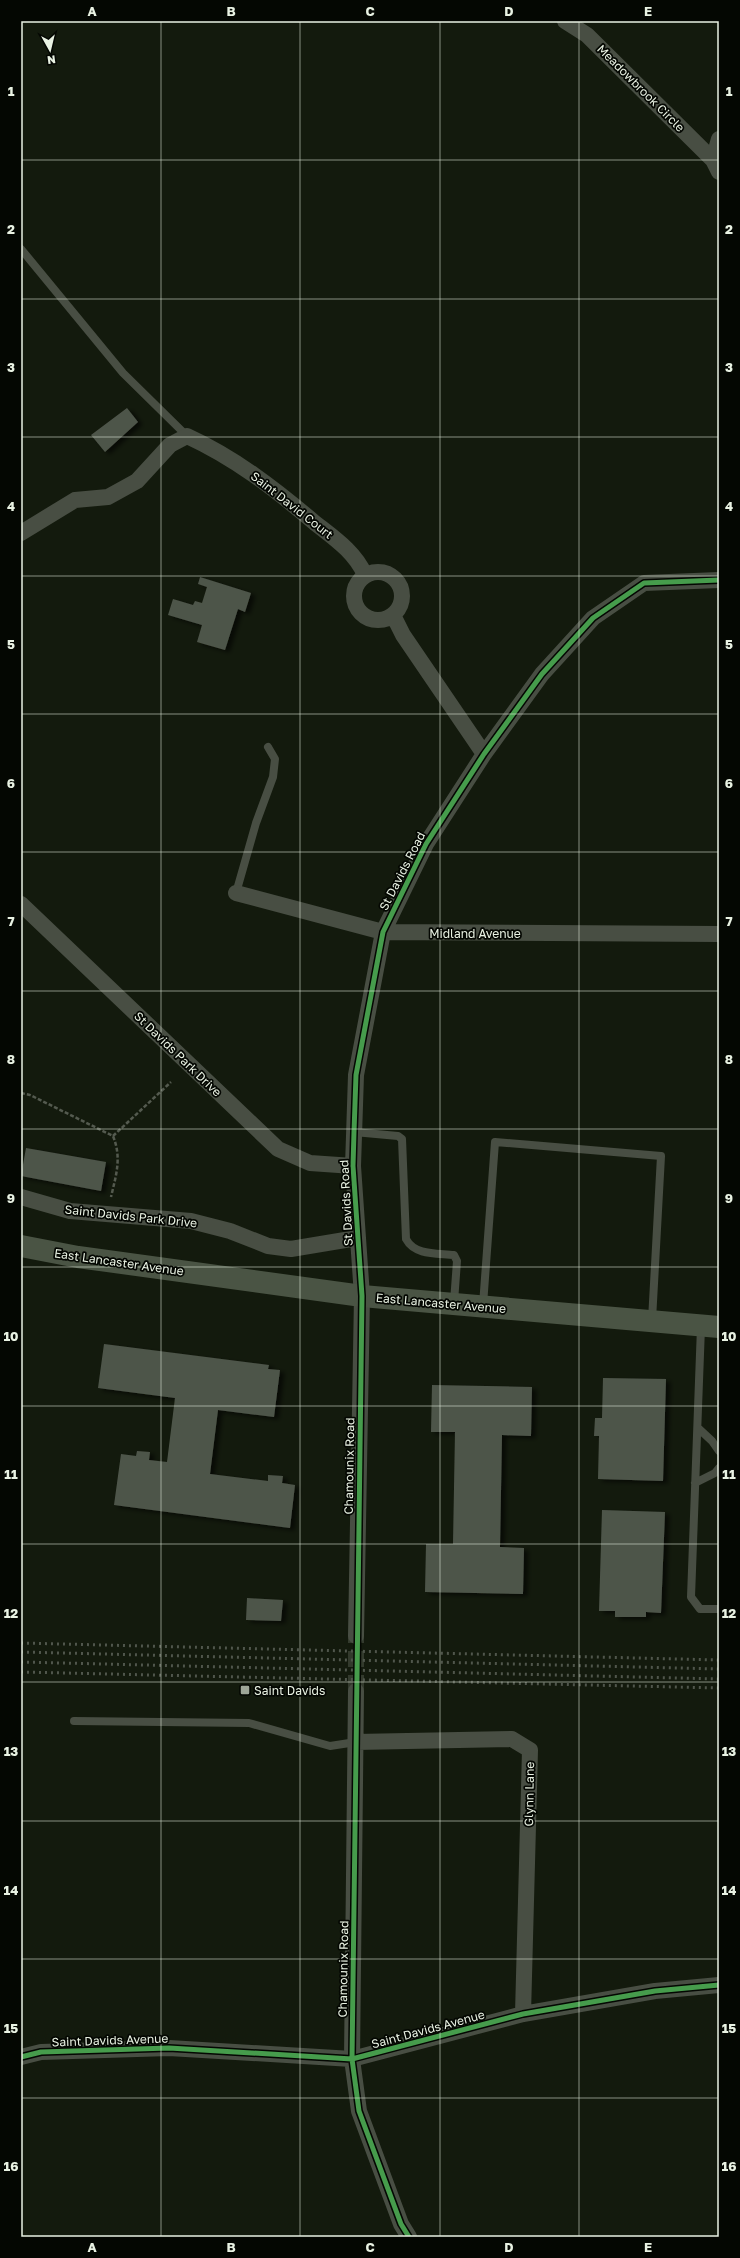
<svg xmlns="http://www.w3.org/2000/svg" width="740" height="2258" font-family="'Golos Text',sans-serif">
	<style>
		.building { fill: #4e554a; filter: url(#shadow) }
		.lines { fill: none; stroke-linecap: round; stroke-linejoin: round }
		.street-tunnel { stroke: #333a2d; stroke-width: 16; stroke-dasharray: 16 8; stroke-linecap: butt }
		.path { stroke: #545a4f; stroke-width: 2.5; stroke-dasharray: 4 2; stroke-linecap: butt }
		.lane { stroke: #484e43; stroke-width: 8 }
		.street { stroke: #484e43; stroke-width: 16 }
		.highway { stroke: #4a5444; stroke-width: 22 }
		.rail { stroke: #50564c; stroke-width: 3; stroke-dasharray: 2 4; stroke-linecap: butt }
		.cycleway-casing { stroke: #040702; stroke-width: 8 }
		.cycleway { stroke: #469c4c; stroke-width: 5 }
		.grid { fill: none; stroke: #e9f2e3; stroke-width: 1; stroke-opacity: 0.55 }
		.poi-dot { fill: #9ea698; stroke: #040702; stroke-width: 1.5 }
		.labels { text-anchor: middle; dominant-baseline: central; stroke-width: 3.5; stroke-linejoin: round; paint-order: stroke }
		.street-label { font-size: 12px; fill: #e9f2e3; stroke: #040702 }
		.poi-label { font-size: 12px; fill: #e9f2e3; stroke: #040702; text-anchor: start }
		.neatline { fill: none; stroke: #e9f2e3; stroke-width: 1.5 }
		.grid-label { font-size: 13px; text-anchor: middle; font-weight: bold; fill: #e9f2e3 }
	</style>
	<defs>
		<filter id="shadow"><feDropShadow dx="4.5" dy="2.5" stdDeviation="2" flood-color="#0009"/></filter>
	</defs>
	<rect width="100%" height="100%" fill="#131a0d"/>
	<path class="building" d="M 127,408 L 138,422 L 105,452 L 91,435 Z
		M 200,577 L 251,593 L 245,612 L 238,609 L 225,650 L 197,642 L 202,625 L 168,615 L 173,599 L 193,605 L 195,601 L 202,603 L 207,587 L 198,584 Z
		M 26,1148 L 106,1162 L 101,1191 L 21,1176 Z
		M 104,1344 L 269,1365 L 268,1369 L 280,1370 L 274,1417 L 218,1410 L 210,1474 L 268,1481 L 268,1475 L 283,1476 L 282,1483 L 295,1485 L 290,1528 L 114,1505 L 121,1454 L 136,1456 L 137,1451 L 150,1452 L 149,1460 L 167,1462 L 175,1398 L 98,1388 Z
		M 603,1378 L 666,1379 L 663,1481 L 598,1479 L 599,1436 L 594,1436 L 595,1418 L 602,1418 Z
		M 432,1385 L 532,1387 L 531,1436 L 502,1435 L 500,1547 L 524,1548 L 523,1594 L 425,1592 L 426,1544 L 453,1544 L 455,1432 L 431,1432 Z
		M 602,1510 L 665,1512 L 661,1613 L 646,1612 L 646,1617 L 615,1617 L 615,1611 L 599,1611 Z
		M 247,1598 L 283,1600 L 281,1621 L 246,1620 Z"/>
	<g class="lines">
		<path class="street-tunnel" d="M 356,1691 L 356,1636"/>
		<path class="path" d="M 21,1093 L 30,1095 L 113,1136 C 122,1158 116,1175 111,1197
			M 113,1136 L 171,1082"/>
		<path class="lane" d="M 21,249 L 123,373 L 187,436
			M 236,893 L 256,823 L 273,777 L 275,759 L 268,747
			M 354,1132 L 398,1136 L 402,1139 L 406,1239 C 415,1256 438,1253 454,1255 L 457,1261 L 454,1302
			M 483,1305 L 495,1142 L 661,1156 L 652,1320
			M 701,1327 L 691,1597 L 700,1609 L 719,1609
			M 698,1428 L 712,1441 L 719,1451
			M 695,1483 L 715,1473 L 719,1468
			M 74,1721 L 249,1723 L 330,1746 L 356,1742"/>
		<path class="street" d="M 565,21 L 587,35 L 713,160
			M 719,139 L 713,160 L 719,172
			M 21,533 L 75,500 L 108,497 L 137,481 L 170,445 L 187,436 C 235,458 275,489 315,523 C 334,538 355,552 365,575
			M354 596a24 24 0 1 1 48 0a24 24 0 1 1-48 0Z
			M 393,615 L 403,635 L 484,754
			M 236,893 L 383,932 L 719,934
			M 21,904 L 278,1149 L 310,1163 L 353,1166
			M 21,1197 L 70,1211 L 191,1221 L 230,1231 L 268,1246 L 291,1249 L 357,1238
			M 356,1636 L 362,1296 L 353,1166 L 356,1075 L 383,932 L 426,844 L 484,754 L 542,674 L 593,618 L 644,583 L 719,580
			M 356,1691 L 352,2059 L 359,2111 L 401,2224 L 409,2237
			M 356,1742 L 512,1739 L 530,1750 L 523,2014
			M 21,2057 L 41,2052 L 169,2048 L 352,2059 L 523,2014 L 655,1991 L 719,1985"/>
		<path class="highway" d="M 21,1246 L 78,1257 L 362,1296 L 719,1327"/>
		<path class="rail" d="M 21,1643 L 719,1660
			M 21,1652 L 719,1669
			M 21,1662 L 719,1679
			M 21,1672 L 719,1688"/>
		<g class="cycleway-casing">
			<path id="cycleway" d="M 21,2057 L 41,2052 L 169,2048 L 352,2059 L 523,2014 L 655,1991 L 719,1985
				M 409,2237 L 401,2224 L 359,2111 L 352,2059 L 362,1296 L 353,1166 L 354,1132 L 356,1075 L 383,932 L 426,844 L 484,754 L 542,674 L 593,618 L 644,583 L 719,580"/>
		</g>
		<use href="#cycleway" class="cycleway"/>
	</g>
	<path class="grid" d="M 161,21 L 161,2237M 300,21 L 300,2237M 440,21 L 440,2237M 579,21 L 579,2237M 21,160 L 719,160M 21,299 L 719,299M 21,437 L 719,437M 21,576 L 719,576M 21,714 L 719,714M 21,852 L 719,852M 21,991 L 719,991M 21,1129 L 719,1129M 21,1267 L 719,1267M 21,1406 L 719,1406M 21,1544 L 719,1544M 21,1682 L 719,1682M 21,1821 L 719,1821M 21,1959 L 719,1959M 21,2098 L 719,2098"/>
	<rect class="poi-dot" x="240" y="1685" width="10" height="10" rx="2"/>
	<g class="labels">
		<g class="street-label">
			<text transform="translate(641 88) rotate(45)">Meadowbrook Circle</text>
			<text transform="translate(292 505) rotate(38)">Saint David Court</text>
			<text transform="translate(402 871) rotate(-63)">St Davids Road</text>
			<text x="475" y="933">Midland Avenue</text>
			<text transform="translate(178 1054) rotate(44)">St Davids Park Drive</text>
			<text transform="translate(346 1203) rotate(-93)">St Davids Road</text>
			<text transform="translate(131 1216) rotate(6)">Saint Davids Park Drive</text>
			<text transform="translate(119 1262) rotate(8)">East Lancaster Avenue</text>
			<text transform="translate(441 1303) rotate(5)">East Lancaster Avenue</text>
			<text transform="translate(349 1466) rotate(-89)">Chamounix Road</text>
			<text transform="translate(529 1794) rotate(-89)">Glynn Lane</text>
			<text transform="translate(343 1969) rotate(-89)">Chamounix Road</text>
			<text transform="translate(428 2029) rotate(-15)">Saint Davids Avenue</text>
			<text transform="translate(110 2040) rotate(-2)">Saint Davids Avenue</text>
		</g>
		<g class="poi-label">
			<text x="254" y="1690">Saint Davids</text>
		</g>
	</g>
	<rect width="740" height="2258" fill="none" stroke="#040702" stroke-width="44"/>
	<g transform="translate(50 50) rotate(172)" stroke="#040702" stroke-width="3" paint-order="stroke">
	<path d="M0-3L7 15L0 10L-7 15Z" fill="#e9f2e3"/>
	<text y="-6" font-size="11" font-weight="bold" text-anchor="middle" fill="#e9f2e3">N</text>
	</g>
	<rect x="22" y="22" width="696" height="2214" class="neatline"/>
	<g class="grid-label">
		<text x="92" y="16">A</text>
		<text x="231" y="16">B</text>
		<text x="370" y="16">C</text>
		<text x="509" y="16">D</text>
		<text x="648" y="16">E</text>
		<text x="11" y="96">1</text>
		<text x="729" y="96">1</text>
		<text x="11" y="234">2</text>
		<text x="729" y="234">2</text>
		<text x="11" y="372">3</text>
		<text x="729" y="372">3</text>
		<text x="11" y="511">4</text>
		<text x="729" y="511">4</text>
		<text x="11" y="649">5</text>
		<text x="729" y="649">5</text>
		<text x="11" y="788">6</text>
		<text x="729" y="788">6</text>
		<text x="11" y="926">7</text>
		<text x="729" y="926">7</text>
		<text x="11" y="1064">8</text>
		<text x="729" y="1064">8</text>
		<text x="11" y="1203">9</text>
		<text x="729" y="1203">9</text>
		<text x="11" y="1341">10</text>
		<text x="729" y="1341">10</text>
		<text x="11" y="1479">11</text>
		<text x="729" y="1479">11</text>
		<text x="11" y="1618">12</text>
		<text x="729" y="1618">12</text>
		<text x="11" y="1756">13</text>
		<text x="729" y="1756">13</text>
		<text x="11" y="1895">14</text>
		<text x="729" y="1895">14</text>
		<text x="11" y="2033">15</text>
		<text x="729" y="2033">15</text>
		<text x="11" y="2171">16</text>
		<text x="729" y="2171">16</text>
		<text x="92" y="2252">A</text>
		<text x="231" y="2252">B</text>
		<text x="370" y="2252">C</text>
		<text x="509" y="2252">D</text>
		<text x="648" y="2252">E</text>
	</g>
</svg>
